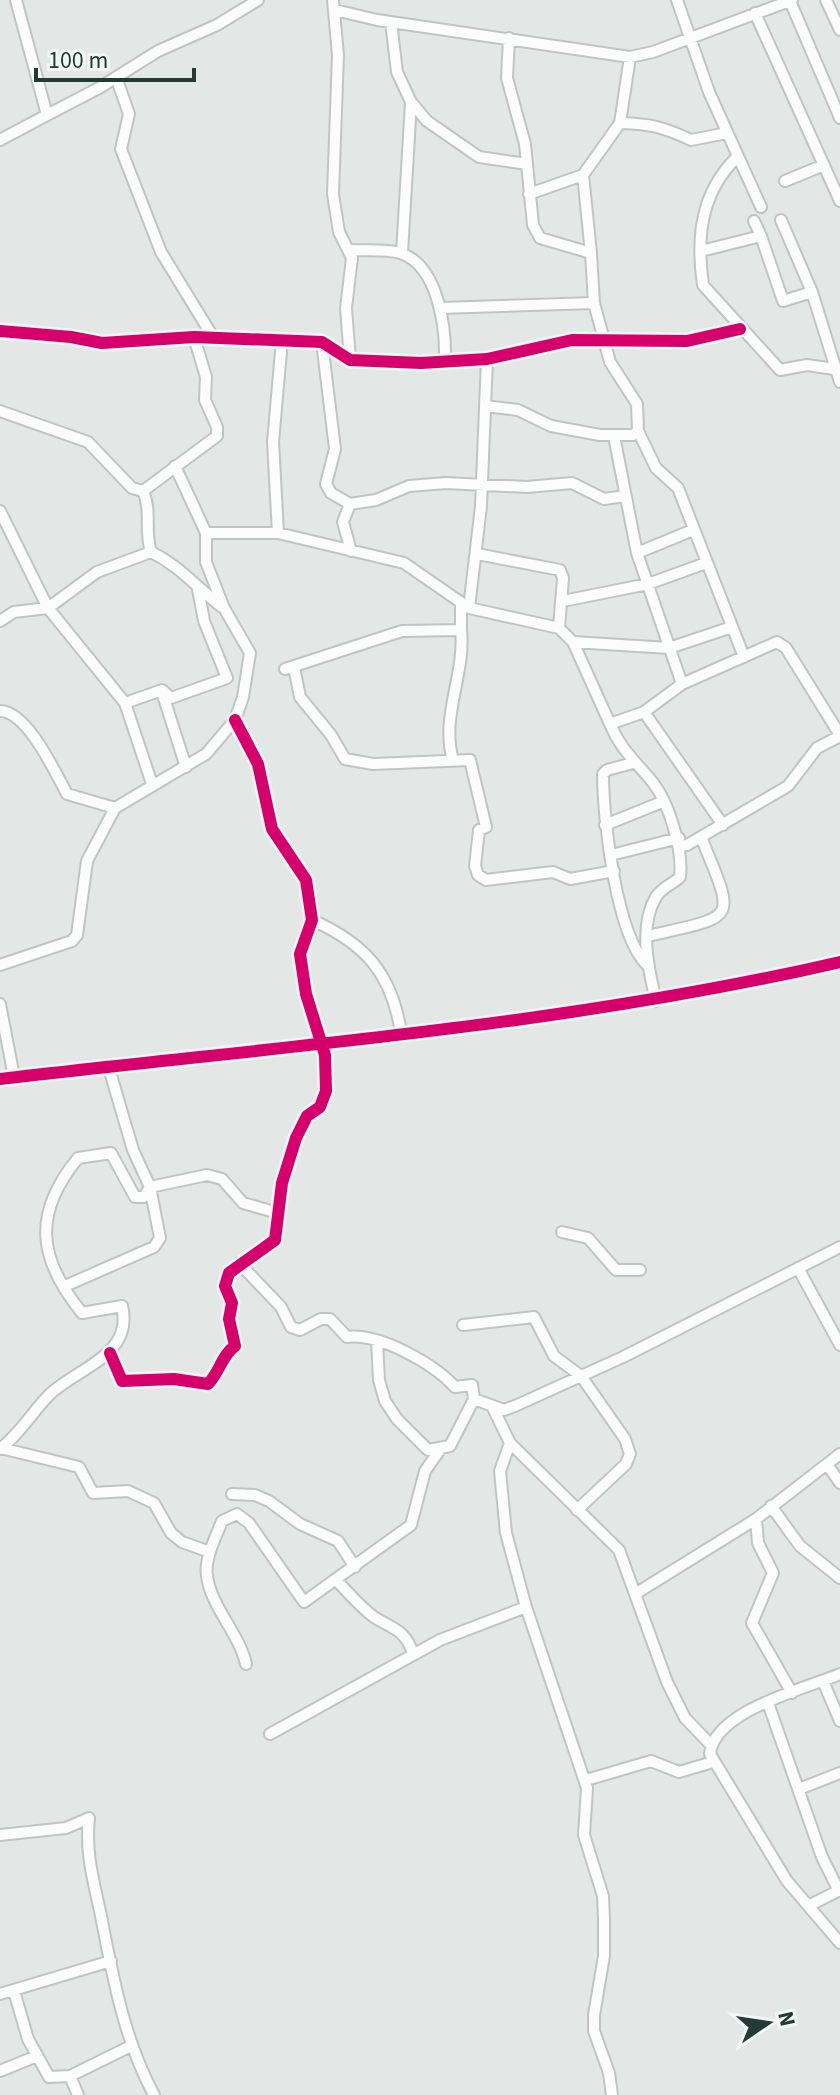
<svg xmlns="http://www.w3.org/2000/svg" width="840" height="2095" font-family="'Source Sans 3',sans-serif">
	<style>
		.lines { fill: none; stroke-linecap: round; stroke-linejoin: round }
		.minor-casing { stroke: #c0c5c3; stroke-width: 14 }
		.tertiary-casing { stroke: #c0c5c3; stroke-width: 16 }
		.minor { stroke: #fbfcfb; stroke-width: 10 }
		.tertiary { stroke: #fbfcfb; stroke-width: 12 }
		.cycleway-casing { stroke: #f1f7f5; stroke-width: 17 }
		.cycleway { stroke: #d6006c; stroke-width: 12 }
	</style>
	<rect width="100%" height="100%" fill="#e3e8e6"/>
	<g class="lines">
		<g class="minor-casing">
			<path id="minor" d="M 333,0 L 338,55 L 333,194 L 339,232 L 352,258 L 346,308 L 350,360
				M 677,0 L 709,92 L 761,207
				M 826,0 L 840,30
				M 790,1 L 840,118
				M 335,10 L 377,20 L 630,57 L 653,52 L 792,0
				M 755,13 L 840,201
				M 391,22 L 397,72 L 411,102 L 427,121 L 479,157 L 527,164
				M 509,38 L 507,78 L 525,144 L 533,225 L 540,238 L 591,253 L 594,303 L 610,362 L 637,404 L 638,431 L 656,468 L 678,488 L 744,657
				M 116,77 L 129,114 L 121,149 L 161,252 L 213,337
				M 47,115 L 99,88 L 158,51 L 217,25 L 258,0
				M 620,123 C 652,124 663,127 691,140 L 727,133
				M 0,140 L 47,115 L 16,0
				M 736,158 C 701,193 696,237 703,285 L 780,370 L 807,365 L 834,369
				M 583,175 L 591,253
				M 785,181 L 824,165
				M 529,194 L 583,175 L 620,123 L 630,57
				M 781,220 L 812,292 L 840,382
				M 761,236 L 783,301 L 812,292
				M 351,250 C 366,251 386,249 400,253 C 439,265 446,330 445,362
				M 701,251 L 761,236 L 754,221
				M 402,253 L 411,102
				M 440,308 L 594,303
				M 0,331 L 71,337 L 102,343 L 194,337 L 322,342 L 350,360 L 421,363 L 487,359 L 572,340 L 687,341 L 740,329
				M 322,342 L 335,449 L 326,484 L 331,493 L 350,504 L 376,500 L 409,486 L 446,483 L 527,487 L 572,483 L 604,499 L 625,496
				M 486,406 L 518,410 L 551,426 L 600,435 L 633,435 L 638,431
				M 0,411 L 88,442 L 132,488 L 143,491 L 217,436 L 217,427 L 205,400 L 206,377 L 194,337
				M 614,436 L 637,553 L 682,684
				M 143,491 C 152,511 144,531 151,552 C 180,566 197,588 222,607
				M 350,504 L 343,522 L 351,551
				M 0,511 L 48,608 L 125,703
				M 206,533 L 278,533 L 404,563 L 469,608 L 559,628 L 573,642 L 610,724
				M 278,533 L 273,442 L 282,340
				M 637,553 L 693,530
				M 477,554 L 560,570 L 563,578 L 559,628
				M 563,601 L 648,584 L 706,563
				M 469,608 L 481,506 L 487,359
				M 0,621 L 14,612 L 48,608 L 97,572 L 151,552
				M 573,642 L 669,648 L 732,627
				M 294,667 L 300,697 L 331,735 L 345,759 L 373,764 L 470,760 L 486,827 L 479,830 L 475,866 L 478,875 L 486,880 L 553,872 L 570,879 L 614,871
				M 285,669 L 402,631 L 461,630 L 461,603
				M 162,690 L 171,698 L 227,678 L 204,621 L 198,589
				M 162,692 L 186,767
				M 0,711 C 27,711 55,772 67,794 L 115,808
				M 644,712 L 723,825
				M 453,760 C 440,717 466,673 461,630
				M 633,763 L 607,770 L 603,774 C 603,818 616,935 647,965
				M 152,784 L 125,703 L 162,690
				M 605,825 L 662,802
				M 680,846 L 687,845 L 788,786 L 817,748 L 840,736
				M 611,855 L 679,838
				M 312,920 C 366,944 392,974 401,1033
				M 648,936 C 739,915 736,923 701,837
				M 0,965 L 72,941 L 77,935 L 87,861 L 115,808 L 206,754 L 235,720 L 243,697 L 250,653 L 224,608 L 206,562 L 206,533 L 175,466
				M 656,1001 C 649,971 638,926 656,897 C 661,888 673,884 680,877 C 683,849 669,801 650,779 C 633,759 620,748 610,724 L 644,712 L 682,684 L 777,642 L 786,648 L 840,735
				M 0,1004 L 14,1077
				M 562,1232 L 588,1238 L 616,1270 L 640,1270
				M 239,1263 L 281,1307 L 291,1327 L 300,1330 L 321,1319 L 330,1319 L 347,1337 C 379,1333 433,1363 455,1387 L 472,1385 L 474,1399 L 450,1446 L 428,1450 L 397,1419 L 385,1401 L 379,1380 L 377,1341
				M 798,1268 L 840,1345
				M 65,1286 L 154,1247 L 160,1238 L 150,1187 L 133,1150 L 108,1065
				M 463,1325 L 534,1317 L 554,1356 L 581,1376 L 625,1439 L 630,1454 L 626,1464 L 577,1510
				M 110,1353 L 122,1381 L 174,1379 L 208,1384 C 219,1373 222,1355 235,1346 L 229,1319 L 232,1303 L 225,1286 L 229,1273 L 275,1240 L 282,1183 L 296,1138 L 307,1116 L 320,1107 L 326,1091 L 325,1055 L 306,994 L 300,954 L 312,920 L 306,880 L 272,829 L 258,764 L 235,720
				M 474,1399 L 504,1410 L 515,1406 L 623,1357 L 840,1247
				M 493,1408 L 510,1443 L 619,1550 L 667,1682 L 685,1718 L 711,1745
				M 510,1443 L 500,1471 L 506,1533 L 526,1607 L 587,1788 L 584,1835 L 603,1896 L 604,1918 L 604,1956 L 594,2015 L 594,2031 L 609,2073 L 612,2095
				M 1,1448 L 79,1467 L 93,1493 L 128,1491 L 154,1503 L 171,1533 L 182,1542 L 210,1552
				M 0,1449 C 21,1433 32,1412 50,1394 C 79,1367 134,1355 122,1306 L 82,1313 C 38,1259 32,1214 78,1158 L 111,1153 L 135,1197 L 144,1197 L 150,1187 L 207,1175 L 222,1179 L 243,1203 L 278,1213
				M 827,1464 L 840,1483
				M 232,1494 L 255,1495 L 269,1501 L 300,1524 L 338,1541 L 355,1567
				M 771,1506 L 800,1546 L 840,1578
				M 756,1519 L 758,1543 L 773,1573 L 752,1623 L 792,1693
				M 337,1581 C 349,1593 360,1607 374,1617 C 393,1629 406,1630 413,1654
				M 635,1594 L 756,1519 L 840,1454
				M 246,1664 C 239,1633 211,1607 207,1576 C 204,1559 216,1537 222,1521 L 237,1514 L 249,1523 L 304,1602 L 411,1525 L 425,1471 L 439,1451
				M 840,1674 C 804,1689 714,1711 710,1754 L 787,1881 L 840,1943
				M 823,1681 L 840,1721
				M 768,1703 L 822,1857 L 839,1891
				M 270,1734 L 440,1640 L 526,1607
				M 586,1780 L 651,1761 L 679,1772 L 713,1762
				M 799,1789 L 840,1773
				M 0,1835 L 66,1828 L 89,1818 C 85,1854 94,1882 101,1916 C 113,1978 124,2039 154,2095
				M 810,1905 L 840,1890
				M 14,1991 L 28,2039 L 49,2077 L 70,2076 L 131,2046
				M 0,1994 L 111,1961
				M 0,2071 L 37,2056
				M 70,2076 L 78,2095"/>
		</g>
		<g class="tertiary-casing">
			<path id="tertiary" d="M 0,1079 C 281,1046 564,1026 840,962"/>
		</g>
		<use href="#minor" class="minor"/>
		<use href="#tertiary" class="tertiary"/>
		<g class="cycleway-casing">
			<path id="cycleway" d="M 0,331 L 71,337 L 102,343 L 194,337 L 322,342 L 350,360 L 421,363 L 487,359 L 572,340 L 687,341 L 740,329
				M 0,1079 C 281,1046 564,1026 840,962
				M 110,1353 L 122,1381 L 174,1379 L 208,1384 C 219,1373 222,1355 235,1346 L 229,1319 L 232,1303 L 225,1286 L 229,1273 L 275,1240 L 282,1183 L 296,1138 L 307,1116 L 320,1107 L 326,1091 L 325,1055 L 306,994 L 300,954 L 312,920 L 306,880 L 272,829 L 258,764 L 235,720"/>
		</g>
		<use href="#cycleway" class="cycleway"/>
	</g>
	<g transform="translate(768 2023) rotate(77)" stroke="#f1f7f5" stroke-width="6" paint-order="stroke">
	<path d="M0-6L14 30L0 20L-14 30Z" fill="#233a35"/>
	<text y="-12" font-size="22" font-weight="bold" text-anchor="middle" fill="#233a35">N</text>
	</g>
	<path d="M36 68v12h158v-12" fill="none" stroke="#233a35" stroke-width="4"/>
	<text x="48" y="68" font-size="24" fill="#233a35" stroke="#f1f7f5" stroke-width="6" paint-order="stroke">100 m</text>
</svg>
